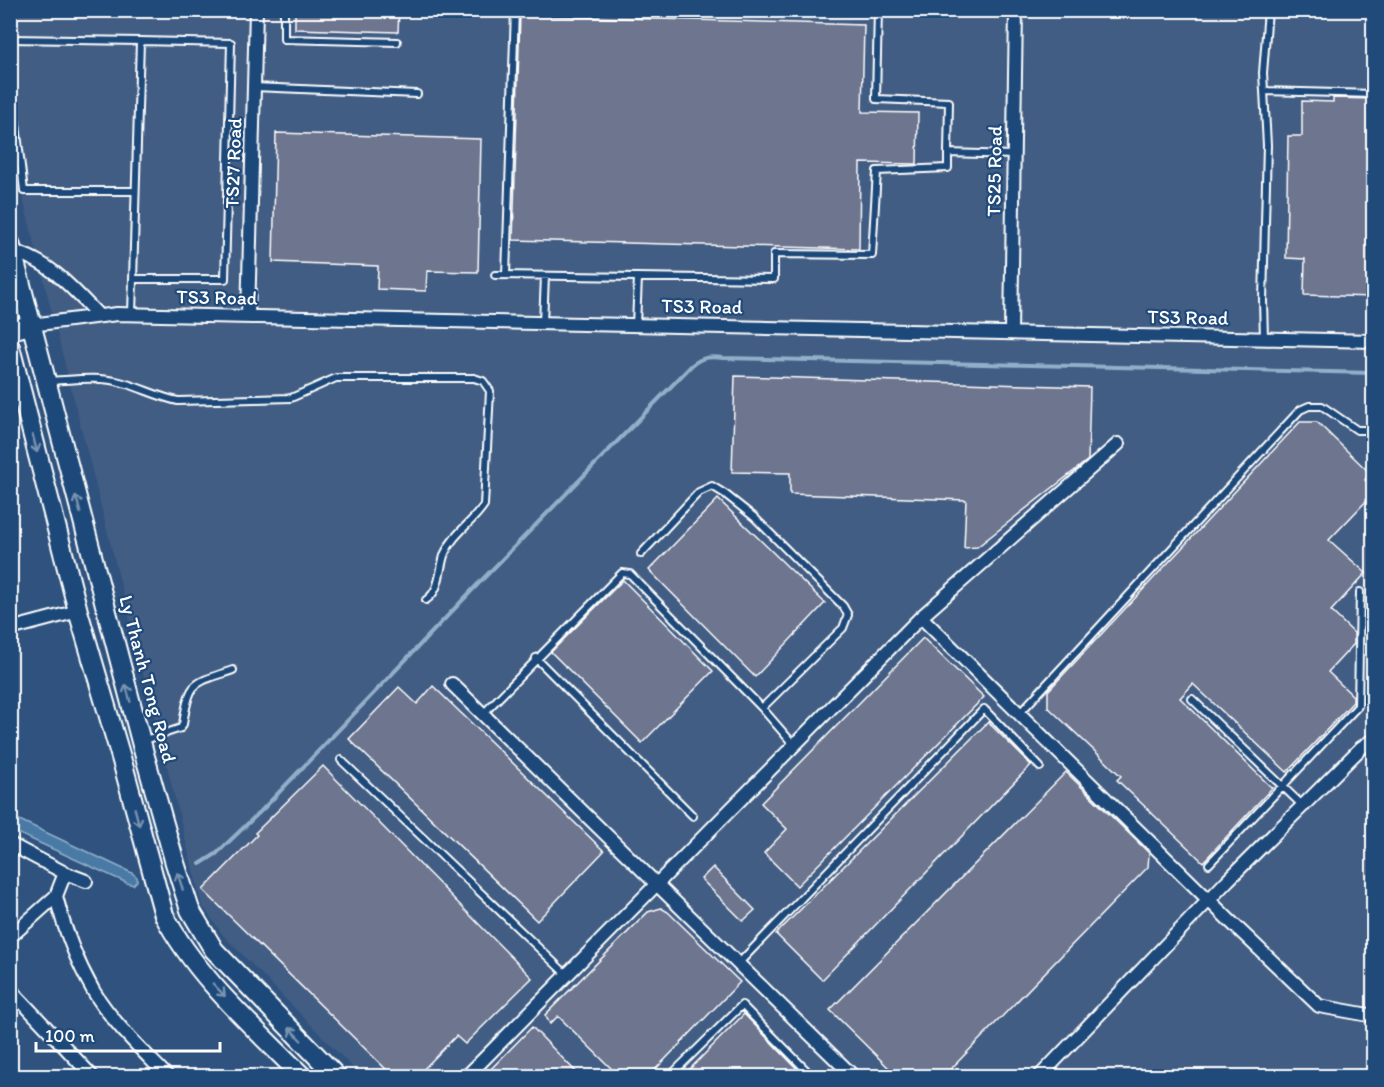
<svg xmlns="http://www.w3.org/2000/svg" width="1384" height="1087" font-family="Itim,sans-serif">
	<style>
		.built { fill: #425d83 }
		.water { fill: #497aa6; stroke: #92afca; stroke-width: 1.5 }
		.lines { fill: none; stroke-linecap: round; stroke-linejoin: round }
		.stream { stroke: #92afca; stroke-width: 4 }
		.building { fill: #6d758f; stroke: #fff; stroke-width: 1.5 }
		.service-casing { stroke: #fff; stroke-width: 10 }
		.minor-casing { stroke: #fff; stroke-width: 16 }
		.primary-casing { stroke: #fff; stroke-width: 22 }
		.service { stroke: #1f4a7a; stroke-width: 6 }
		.minor { stroke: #1f4a7a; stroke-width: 12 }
		.primary { stroke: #1f4a7a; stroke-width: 18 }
		.oneway { stroke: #7992af }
		.labels { text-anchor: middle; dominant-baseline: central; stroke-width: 4.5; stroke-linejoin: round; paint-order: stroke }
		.street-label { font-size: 20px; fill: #fff; stroke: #1f4a7a }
	</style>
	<rect width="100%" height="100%" fill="#2f537e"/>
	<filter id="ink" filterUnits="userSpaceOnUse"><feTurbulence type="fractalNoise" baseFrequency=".0167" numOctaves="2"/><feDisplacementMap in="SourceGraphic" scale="12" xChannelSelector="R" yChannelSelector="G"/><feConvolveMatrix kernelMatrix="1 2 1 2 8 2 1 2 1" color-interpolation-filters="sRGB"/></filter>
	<g filter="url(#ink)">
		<path class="built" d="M 10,11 L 1373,11 L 1373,1076 L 361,1076 L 223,935 L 202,905 L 11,151 Z"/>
		<path class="water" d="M 11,816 L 132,873 L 137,877 L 137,881 L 133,885 L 127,883 L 11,830 Z"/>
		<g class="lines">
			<path class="stream" d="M 200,864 L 216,854 L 263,809 L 479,583 L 691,366 C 701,357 710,356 723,358 L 1374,373"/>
		</g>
		<path class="building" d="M 295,10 L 399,10 L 398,32 L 295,29 Z
			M 520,15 L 864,25 L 862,112 L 918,113 L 917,164 L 860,163 L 859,249 L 513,240 Z
			M 1333,98 L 1374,99 L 1374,297 L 1304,295 L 1305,259 L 1286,258 L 1288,136 L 1302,136 L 1302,101 L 1333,102 Z
			M 276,133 L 481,139 L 478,272 L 427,271 L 426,291 L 377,289 L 378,266 L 273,262 Z
			M 735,376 L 1090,387 L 1088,460 L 977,547 L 964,548 L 966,500 L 790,494 L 790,473 L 732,472 Z
			M 1300,422 L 1317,422 L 1370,473 L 1365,480 L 1374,489 L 1374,493 L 1329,540 L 1366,573 L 1331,611 L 1354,633 L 1354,644 L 1328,672 L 1353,696 L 1353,702 L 1287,772 L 1193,684 L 1180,698 L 1272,788 L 1203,862 L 1117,780 L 1121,776 L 1048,707 L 1048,691 Z
			M 718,499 L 825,603 L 755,677 L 649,570 Z
			M 623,580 L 713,671 L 642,743 L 551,652 Z
			M 923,638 L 984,697 L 797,886 L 764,853 L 787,829 L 761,803 Z
			M 433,686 L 604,851 L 537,921 L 349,739 L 399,687 L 417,704 Z
			M 988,722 L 1031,765 L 822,980 L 776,934 Z
			M 323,766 L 532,978 L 465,1044 L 456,1036 L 416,1077 L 394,1077 L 203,890 L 257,835 L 255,833 Z
			M 1066,772 L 1149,853 L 1148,867 L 943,1077 L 898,1077 L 830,1010 Z
			M 713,867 L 755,910 L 743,921 L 701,879 Z
			M 661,908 L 668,912 L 740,982 L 648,1077 L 620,1077 L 558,1016 L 550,1024 L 545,1015 L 648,912 Z
			M 744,1014 L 805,1077 L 682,1077 Z
			M 532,1027 L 581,1077 L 483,1077 Z"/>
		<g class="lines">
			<g class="service-casing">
				<path id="service" d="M 284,10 L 284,39 L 397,42
					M 878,10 L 876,99 L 949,102 L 948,153
					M 10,39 L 140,41 L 132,314
					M 254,87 L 417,94
					M 1264,91 L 1374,94
					M 13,100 L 24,191 L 135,191
					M 495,275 L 774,279 L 774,254 L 872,255 L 877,171 L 948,168 L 948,153 L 1014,155
					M 506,275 L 515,10
					M 133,279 L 225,279 L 231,43 L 140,41
					M 543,323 L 545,276
					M 636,325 L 638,277
					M 1264,338 L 1263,301 L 1267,145 L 1263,73 L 1268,10
					M 49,381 C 72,380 97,376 120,382 C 140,387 158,397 178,401 L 291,398 L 336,378 L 474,378 L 483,381 L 490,391 L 484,505 C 473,522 453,534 445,553 C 439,568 441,591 426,600
					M 641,554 L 699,492 L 712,486 L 725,494 L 754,517 L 843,606 L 848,615 L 843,628 L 762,708
					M 536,658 L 693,816
					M 1192,699 L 1303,806
					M 483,714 L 622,573 L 630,574 L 762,708 L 794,745
					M 1019,714 L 1300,410 L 1309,406 L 1322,406 L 1357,430 L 1374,430
					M 142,741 L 181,728 L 183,724 C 190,679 193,684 233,670
					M 341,760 L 567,975
					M 1209,864 L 1358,706 L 1360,592
					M 738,964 L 984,709 L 1040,767
					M 670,1076 L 742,1005 L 812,1076"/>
			</g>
			<g class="minor-casing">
				<path id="minor" d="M 12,251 C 50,261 73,289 99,316
					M 248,317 L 256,10
					M 31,325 L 117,314 L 1374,341
					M 1011,332 L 1016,10
					M 921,617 L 1230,921 L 1319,1006 L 1374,1016
					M 10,629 L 78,611
					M 452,684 L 853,1076
					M 10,844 L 65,873 L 86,881
					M 56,896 L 65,873
					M 10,937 L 56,896 C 64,929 77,962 94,992 C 113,1023 142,1050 167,1076
					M 10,989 L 92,1076
					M 467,1076 L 921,617 L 1118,444
					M 1040,1076 L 1228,880 L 1361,748 L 1374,739"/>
			</g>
			<g class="primary-casing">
				<path id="primary" d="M 10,243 L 144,753 L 175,863 L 190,910 L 214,950 L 336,1076
					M 10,330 L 31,325
					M 10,347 L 78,611 L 122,761 L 164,915 C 196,977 254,1027 302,1076"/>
			</g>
			<use href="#service" class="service"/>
			<use href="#minor" class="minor"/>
			<use href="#primary" class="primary"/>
		</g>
		<defs><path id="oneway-shaft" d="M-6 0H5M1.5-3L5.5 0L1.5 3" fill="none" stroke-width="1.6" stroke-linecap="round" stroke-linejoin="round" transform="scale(1.5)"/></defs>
		<g class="oneway">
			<use href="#oneway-shaft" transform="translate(35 444) rotate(76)"/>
			<use href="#oneway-shaft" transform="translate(78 504) rotate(-105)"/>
			<use href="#oneway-shaft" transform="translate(128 693) rotate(-105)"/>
			<use href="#oneway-shaft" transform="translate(137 817) rotate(75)"/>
			<use href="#oneway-shaft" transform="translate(180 881) rotate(-108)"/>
			<use href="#oneway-shaft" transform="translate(219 990) rotate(46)"/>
			<use href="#oneway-shaft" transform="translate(295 1034) rotate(-134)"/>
		</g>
	</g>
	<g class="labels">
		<g class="street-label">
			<text transform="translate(233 163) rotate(-88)">TS27 Road</text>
			<text transform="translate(994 171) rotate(-89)">TS25 Road</text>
			<text transform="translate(217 297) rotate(1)">TS3 Road</text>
			<text transform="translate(702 306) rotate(1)">TS3 Road</text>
			<text transform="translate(1188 317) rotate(1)">TS3 Road</text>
			<text transform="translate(148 679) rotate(75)">Ly Thanh Tong Road</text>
		</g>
	</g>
	<rect width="1384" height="1087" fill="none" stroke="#1f4a7a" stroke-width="36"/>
	<rect x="18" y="18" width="1348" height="1051" fill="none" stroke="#fff" stroke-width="2" filter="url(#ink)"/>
	<path d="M36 1042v9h184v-9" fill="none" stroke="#ffffff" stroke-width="3"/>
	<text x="45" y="1042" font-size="18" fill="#ffffff" stroke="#1f4a7a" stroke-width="4.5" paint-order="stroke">100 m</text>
</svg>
